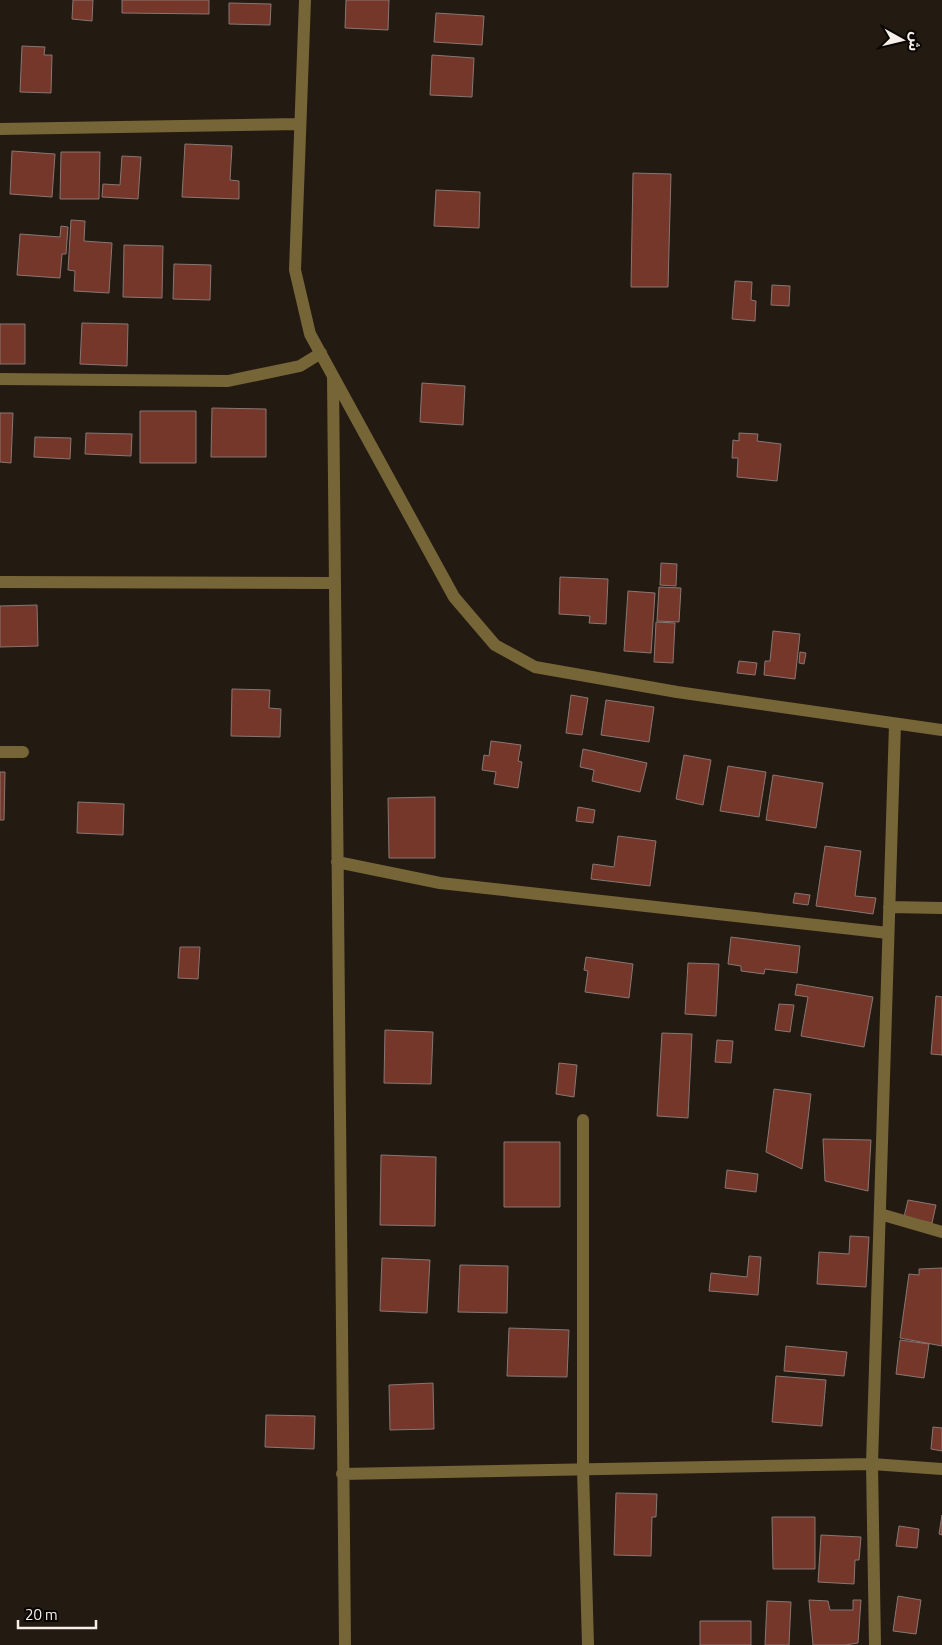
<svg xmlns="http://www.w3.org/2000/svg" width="942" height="1645" font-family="'Titillium Web','Noto Sans Arabic',sans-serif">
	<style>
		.building { fill: #76372b; stroke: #877773 }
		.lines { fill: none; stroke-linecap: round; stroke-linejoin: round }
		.street { stroke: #766537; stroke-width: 12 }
	</style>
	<rect width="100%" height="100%" fill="#231a12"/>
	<path class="building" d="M 73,0 L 93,0 L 92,21 L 72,19 Z
		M 122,0 L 209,0 L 209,14 L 122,13 Z
		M 346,0 L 389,0 L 388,30 L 345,28 Z
		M 229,3 L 271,4 L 270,25 L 229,24 Z
		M 436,13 L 484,16 L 482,45 L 434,42 Z
		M 22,46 L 45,47 L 44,55 L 52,55 L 51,93 L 20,92 Z
		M 432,55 L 474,58 L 472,97 L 430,95 Z
		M 185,144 L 232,146 L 230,180 L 239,181 L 239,199 L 182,197 Z
		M 12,151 L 55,154 L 52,197 L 10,194 Z
		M 61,152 L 100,152 L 99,199 L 60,199 Z
		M 122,156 L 141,157 L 138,199 L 102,197 L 103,184 L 120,185 Z
		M 633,173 L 671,174 L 668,287 L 631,287 Z
		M 436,190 L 480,192 L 479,228 L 434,226 Z
		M 71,220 L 85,221 L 84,241 L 112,243 L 109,293 L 74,291 L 75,271 L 68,270 Z
		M 61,226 L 68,227 L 66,254 L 62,254 L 60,278 L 17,275 L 20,234 L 60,237 Z
		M 124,245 L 163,246 L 162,298 L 123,297 Z
		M 174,264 L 211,265 L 210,300 L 173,299 Z
		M 735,281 L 752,282 L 751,300 L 756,301 L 755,321 L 732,319 Z
		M 772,285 L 790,286 L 789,306 L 771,305 Z
		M 82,323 L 128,324 L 127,366 L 80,364 Z
		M 0,324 L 25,324 L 25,364 L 0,364 Z
		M 422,383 L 465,386 L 463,425 L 420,422 Z
		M 212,408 L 266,409 L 266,457 L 211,457 Z
		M 140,411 L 196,411 L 196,463 L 140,463 Z
		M 0,413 L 13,413 L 11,463 L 0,462 Z
		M 86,433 L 132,434 L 131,456 L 85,454 Z
		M 739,433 L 758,434 L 757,441 L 781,444 L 777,481 L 737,477 L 738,458 L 732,458 L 733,440 L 739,441 Z
		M 35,437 L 71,438 L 70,459 L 34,457 Z
		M 661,563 L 677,564 L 676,586 L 660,585 Z
		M 560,577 L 608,579 L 606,624 L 589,623 L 590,616 L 559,614 Z
		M 659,587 L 681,588 L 679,622 L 657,621 Z
		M 628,591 L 655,593 L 651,653 L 624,651 Z
		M 37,605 L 38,646 L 0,647 L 0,606 Z
		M 656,622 L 675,623 L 673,663 L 654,662 Z
		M 773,631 L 800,634 L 795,679 L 764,675 L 765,661 L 770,661 Z
		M 800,652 L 806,653 L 804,664 L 799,663 Z
		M 739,661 L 757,663 L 755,675 L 737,673 Z
		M 232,689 L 270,690 L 269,708 L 281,709 L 280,737 L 231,736 Z
		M 571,695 L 588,698 L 582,735 L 566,733 Z
		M 606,700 L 654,707 L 649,742 L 601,735 Z
		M 491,741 L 521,745 L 518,761 L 522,762 L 518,788 L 494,784 L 496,772 L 482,770 L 484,755 L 489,756 Z
		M 583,749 L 647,763 L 640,792 L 592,781 L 594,770 L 580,767 Z
		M 684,755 L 711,760 L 703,805 L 676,799 Z
		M 728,766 L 766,772 L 759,817 L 720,811 Z
		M 0,772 L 5,772 L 4,820 L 0,820 Z
		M 773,775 L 823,783 L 816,828 L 766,820 Z
		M 435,797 L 435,858 L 389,858 L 388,798 Z
		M 78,802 L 124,804 L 123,835 L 77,833 Z
		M 578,807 L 595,810 L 593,823 L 576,821 Z
		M 618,836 L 656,841 L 650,886 L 591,879 L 593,864 L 614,867 Z
		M 825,846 L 861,851 L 855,896 L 876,898 L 873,914 L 816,906 Z
		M 795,893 L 810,895 L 808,905 L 793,903 Z
		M 731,937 L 800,946 L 797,973 L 765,969 L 764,974 L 741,971 L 741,966 L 728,964 Z
		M 180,947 L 200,947 L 198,979 L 178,978 Z
		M 586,957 L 633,964 L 629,998 L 585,992 L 588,971 L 584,970 Z
		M 688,963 L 719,964 L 716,1016 L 685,1014 Z
		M 797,984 L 873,997 L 864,1047 L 801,1036 L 808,997 L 795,995 Z
		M 936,996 L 942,997 L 942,1055 L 931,1054 Z
		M 779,1004 L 794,1005 L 790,1032 L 775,1030 Z
		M 385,1030 L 433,1032 L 431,1084 L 384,1083 Z
		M 662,1033 L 692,1034 L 688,1118 L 657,1116 Z
		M 717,1040 L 733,1041 L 731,1063 L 715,1062 Z
		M 559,1063 L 577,1065 L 574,1097 L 556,1094 Z
		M 774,1089 L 811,1094 L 802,1169 L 766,1152 Z
		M 823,1139 L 871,1140 L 868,1191 L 825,1181 Z
		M 504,1142 L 560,1142 L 560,1207 L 504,1207 Z
		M 381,1155 L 436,1157 L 435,1226 L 380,1225 Z
		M 727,1170 L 758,1174 L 756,1192 L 725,1188 Z
		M 908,1200 L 936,1205 L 932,1223 L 904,1217 Z
		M 850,1236 L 869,1237 L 866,1287 L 817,1284 L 819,1252 L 849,1254 Z
		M 749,1256 L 761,1257 L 758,1295 L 709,1291 L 711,1273 L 747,1277 Z
		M 382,1258 L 430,1260 L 427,1313 L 380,1311 Z
		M 460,1265 L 508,1266 L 507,1313 L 458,1312 Z
		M 942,1268 L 942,1346 L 900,1338 L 909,1274 L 919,1275 L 919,1269 Z
		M 509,1328 L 569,1330 L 567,1377 L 507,1376 Z
		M 900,1340 L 929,1344 L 924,1378 L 896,1374 Z
		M 786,1346 L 847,1352 L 844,1376 L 784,1371 Z
		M 776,1376 L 826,1380 L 822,1426 L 772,1422 Z
		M 433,1383 L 434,1429 L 390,1430 L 389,1385 Z
		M 266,1415 L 315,1416 L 314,1449 L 265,1447 Z
		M 933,1427 L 942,1428 L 942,1451 L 931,1449 Z
		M 616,1493 L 657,1494 L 656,1517 L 652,1517 L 651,1556 L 614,1555 Z
		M 942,1515 L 942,1535 L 939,1534 Z
		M 772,1517 L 815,1517 L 815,1569 L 773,1569 Z
		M 899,1526 L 919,1529 L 917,1548 L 896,1546 Z
		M 821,1535 L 861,1537 L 859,1560 L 855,1560 L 854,1584 L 818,1582 Z
		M 898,1596 L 921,1600 L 916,1634 L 893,1631 Z
		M 809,1600 L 828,1601 L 830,1610 L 853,1610 L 853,1600 L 861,1600 L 858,1643 L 845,1645 L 813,1645 Z
		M 767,1601 L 791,1602 L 789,1645 L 765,1645 Z
		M 700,1621 L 751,1621 L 751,1645 L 700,1645 Z"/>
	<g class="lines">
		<path class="street" d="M 305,0 L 295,270 L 310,334 L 454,597 L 495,645 L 535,667 L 677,692 L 942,730
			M 0,129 L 300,124
			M 333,376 L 345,1645
			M 0,379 L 228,381 L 300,366 L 321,353
			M 0,582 L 335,583
			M 0,752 L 23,752
			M 337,862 L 440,883 L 888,933
			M 889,907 L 942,908
			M 583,1120 L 583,1469 L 588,1645
			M 880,1214 L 942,1232
			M 342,1474 L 872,1464 L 942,1469
			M 875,1645 L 872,1464 L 895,724"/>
	</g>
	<g transform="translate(902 40) rotate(98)" stroke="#0a0604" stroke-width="4" paint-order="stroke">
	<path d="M0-4L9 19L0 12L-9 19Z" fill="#f6efea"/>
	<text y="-8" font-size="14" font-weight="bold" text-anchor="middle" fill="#f6efea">ش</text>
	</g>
	<path d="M18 1620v8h78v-8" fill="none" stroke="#f6efea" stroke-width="2.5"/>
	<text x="25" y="1620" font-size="15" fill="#f6efea" stroke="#0a0604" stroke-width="4" paint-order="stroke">20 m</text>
</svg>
